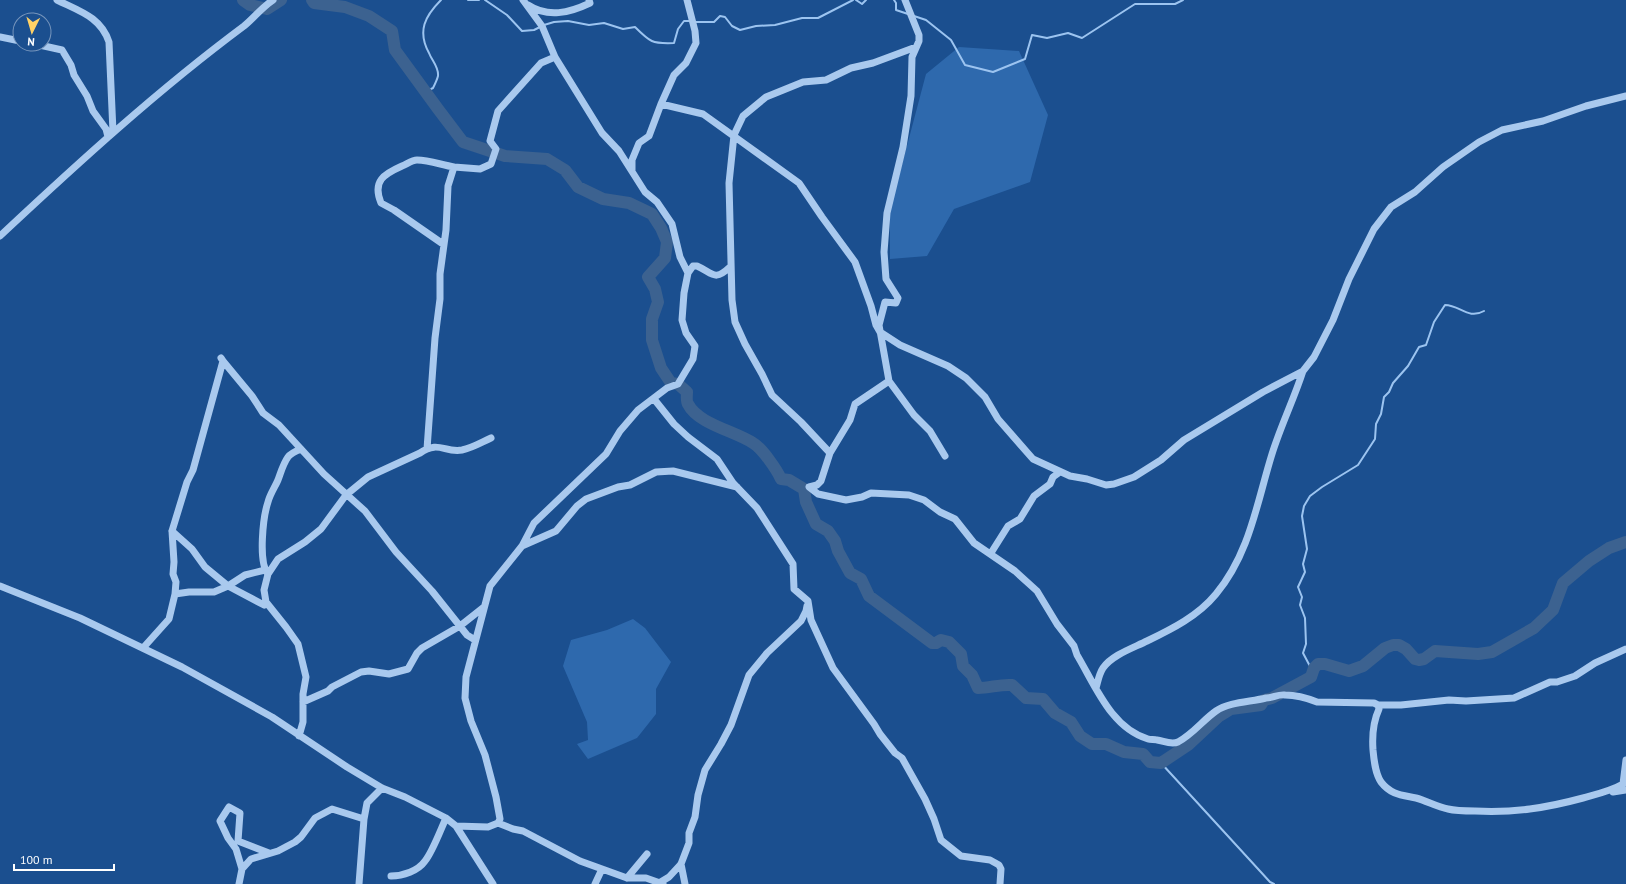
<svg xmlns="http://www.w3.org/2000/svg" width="1626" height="884" font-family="'PT Sans',sans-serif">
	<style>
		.green { fill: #2e69ad }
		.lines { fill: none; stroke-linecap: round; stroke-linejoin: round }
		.stream { stroke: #9cc4f0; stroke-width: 2 }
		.river { stroke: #3c6290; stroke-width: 12 }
		.minor { stroke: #a9c9ee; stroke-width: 7 }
	</style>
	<rect width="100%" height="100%" fill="#1b4f8f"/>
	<path class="green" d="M 959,47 L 1019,51 L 1048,115 L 1030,182 L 954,209 L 927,256 L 890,259 L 890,210 L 926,74 Z
		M 633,619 L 645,628 L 671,662 L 656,689 L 656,714 L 637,738 L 588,759 L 577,744 L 588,740 L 587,722 L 563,666 L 571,640 L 607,630 Z"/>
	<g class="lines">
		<path class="stream" d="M 468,0 L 479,0
			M 485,0 L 507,15 L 522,31 L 534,30 L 540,27
			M 856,0 L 862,4 L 866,0
			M 894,0 L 896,3 L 896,10 L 908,14
			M 914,16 L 926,20 L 951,40 L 965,65 L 993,72 L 1025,59 L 1032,35 L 1047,38 L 1068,33 L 1082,38 L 1135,4 L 1175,4 L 1183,0
			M 695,22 L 714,22 L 720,16 L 725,17 L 732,26 L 740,30 L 756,26 L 775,25 L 802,18 L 818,18 L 853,0
			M 544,25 L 554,22 L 568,21 L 589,25 L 604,23 L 623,29 L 635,27 C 650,42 652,44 674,43 L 678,29 L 684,21 L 690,21
			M 425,92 L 433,88 C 435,84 437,80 438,76 C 439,67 432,61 429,53 C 417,31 425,16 441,0
			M 1313,672 L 1303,653 L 1306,644 L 1305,618 L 1300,605 L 1302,597 L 1298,587 L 1305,572 L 1303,564 L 1307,549 L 1302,516 L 1304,506 L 1310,496 L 1322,487 L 1358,465 L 1375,439 L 1376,424 L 1381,414 L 1384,397 L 1389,392 L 1393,383 L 1408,366 L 1419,347 L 1426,345 L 1434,322 L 1445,305 C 1460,305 1468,320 1484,311
			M 1161,763 L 1270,882 L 1274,884"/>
		<path class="river" d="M 243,0 L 250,5 L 267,9 L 281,0
			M 312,0 L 314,3 L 345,7 L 369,16 L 392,31 L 395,50 L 438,109 L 463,142 L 505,156 L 547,159 L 565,170 L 578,187 L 603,199 L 629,203 L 652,214 L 661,228 L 667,242 L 665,258 L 648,277 L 655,289 L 658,302 L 652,319 L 652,340 L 661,368 L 671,383 L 678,384 L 687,392 C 687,395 686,401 688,404 C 698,424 735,431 753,443 C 762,448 777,470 781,479 L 789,480 L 804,489 L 806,502 L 816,524 L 828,531 L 835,541 L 838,551 L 850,573 L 861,579 L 869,596 L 932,643 L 936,643 L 941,640 L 949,642 L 961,654 L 963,666 L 972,675 L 978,688 C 990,688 1000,684 1012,685 L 1026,698 L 1043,699 L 1055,713 L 1071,722 L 1080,736 L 1092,744 L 1106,744 L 1124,752 L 1143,754 L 1150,762 L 1161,763 L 1188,745 L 1218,717 L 1231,709 L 1261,705 L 1264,700 L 1272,698 L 1311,677 L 1314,668 L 1318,664 L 1325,664 L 1349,671 L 1363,666 L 1385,648 L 1393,645 L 1399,645 L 1406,649 L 1415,659 L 1419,660 L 1424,659 L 1435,651 L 1478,654 L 1492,652 L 1534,628 L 1553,610 L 1563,583 L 1589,561 L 1609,548 L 1626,542"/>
		<path class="minor" d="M 57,0 C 79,11 101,17 109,42 L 113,132
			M 905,0 L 919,35 L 919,41 L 912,57 L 911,96 L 903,147 L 887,213 L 884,252 L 886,279 L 898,298 L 896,303 L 885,302 L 879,325 L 889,381 L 914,415 L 930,431 L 945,456
			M 528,5 C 548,18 569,13 590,3 L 589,0
			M 0,37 L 20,41
			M 35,44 L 62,50 L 71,65 L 74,75 L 87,96 L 93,111 L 106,129 L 108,137
			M 661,104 L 674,75 L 686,63 L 696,43 L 695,31 L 687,0
			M 632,171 L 632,160 L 639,143 L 649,136 L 661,104 L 703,114 L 799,183 L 822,217 L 855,262 L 871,306 L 876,325 L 880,332 L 900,345 L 948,366 L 966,378 L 985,397 L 998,419 L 1033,459 L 1070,476 L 1087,479 L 1106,485 L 1114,484 L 1134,477 L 1161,460 L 1184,440 L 1263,392 L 1303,371 L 1314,357 L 1333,320 L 1349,279 L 1374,229 L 1391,207 L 1415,192 L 1443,167 L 1479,142 L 1502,130 L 1543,121 L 1586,106 L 1626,96
			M 0,236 C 78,163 158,90 244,26 C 254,18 261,8 273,0
			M 443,244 L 394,210 L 381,203 C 372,181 384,174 402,166 C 407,164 412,160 417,160 C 429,160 442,165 454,167
			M 688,273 L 693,266 L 697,266 C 713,273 714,282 730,267
			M 223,361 L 252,396 L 263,413 L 279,425 L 324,474 L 365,511 L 396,552 L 432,591 L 467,635 L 475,640
			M 889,381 L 855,404 L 850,420 L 830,453 L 821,481 L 817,485 L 809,487 L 818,494 L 846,500 L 862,497 L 871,493 L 909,495 L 924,500 L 940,512 L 955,519 L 974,543 L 1015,571 L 1037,591 L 1057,624 L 1074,646 L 1077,655 C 1095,685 1111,728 1148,739 C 1151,740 1154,739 1157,740 C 1164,741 1171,745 1178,742 C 1193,734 1203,720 1216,711 C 1229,702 1250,702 1266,698 C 1273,698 1278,694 1285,695 C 1295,695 1307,698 1317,702 L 1374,703 L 1378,705 L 1379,709 C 1373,722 1372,736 1373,750 C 1374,760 1375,773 1381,782 C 1391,795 1402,795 1416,798 C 1427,801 1437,807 1448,809 C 1456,811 1466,811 1475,811 C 1514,813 1546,808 1583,798 C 1597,794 1611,791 1623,784 L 1626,760
			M 654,399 L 674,424 L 688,437 L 717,459 L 733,483 L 757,508 L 793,564 L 794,589 L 808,601 L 811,620 L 833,668 L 874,724 L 880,734 L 895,753 L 902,758 L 925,799 L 934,819 L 941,840 L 961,856 L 990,860 L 999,865 L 1001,869 L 1000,884
			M 427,449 L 435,338 L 440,299 L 440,274 L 446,230 L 448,186 L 454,167 L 480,169 L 491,164 L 496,149 L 490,141 L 498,111 L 541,63 L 555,57
			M 830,453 L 801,422 L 772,395 L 762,374 L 745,344 L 735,322 L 732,300 L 729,183 L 734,135 L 743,116 L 766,97 L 803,82 L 826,80 L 851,68 L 873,63 L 916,47
			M 172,531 L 192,549 L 205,567 L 228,586 L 214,592 L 189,592 L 175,594
			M 522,546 L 534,523 L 606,454 L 620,431 L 638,410 L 667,388 L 678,384 L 693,359 L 695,346 L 686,333 L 682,320 L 684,293 L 688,273 L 680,257 L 672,224 L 657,202 L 645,192 L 619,151 L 602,133 L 555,57 L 542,26 L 523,0
			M 991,553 L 1008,526 L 1020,519 L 1034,496 L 1050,484 L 1053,477 L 1060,472
			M 268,574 C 258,562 263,517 268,502 C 270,494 275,487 278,480 C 281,472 283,464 288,457 C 291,453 296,451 301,449
			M 0,586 L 80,618 L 182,667 L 272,717 L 347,767 L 382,788 L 405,797 L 446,818 L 456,826 L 493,884
			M 264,605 L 228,586 L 245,575 L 265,570
			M 143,648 L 169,619 L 175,594 L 176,582 L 173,574 L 174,562 L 172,531 L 187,482 L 193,470 L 223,361 L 221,358
			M 1096,688 C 1098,681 1099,674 1103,668 C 1112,655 1133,648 1147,641 C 1172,629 1198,616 1216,594 C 1250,553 1257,502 1272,454 C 1281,425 1294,399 1303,371
			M 303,702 L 328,691 L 332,687 L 361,672 L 369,671 L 389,674 L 408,669 L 417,653 L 422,648 L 460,626 L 484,607
			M 1378,705 L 1401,705 L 1449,700 L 1466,701 L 1514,698 L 1550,682 L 1557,682 L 1575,676 L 1595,663 L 1626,649
			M 299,736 L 303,722 L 303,694 L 306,677 L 298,644 L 286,627 L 266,602 L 264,590 L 268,574 L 278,559 L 305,542 L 321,529 L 346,495 L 368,477 L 420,453 C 439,440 444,453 462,450 C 472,448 482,442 491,438
			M 1613,792 L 1626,790
			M 498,823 L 513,829 L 523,831 L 580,861 L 627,878 L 646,878 L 663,884
			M 456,826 L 488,827 L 498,823 L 500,819 L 496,797 L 485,755 L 471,721 L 465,698 L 466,677 L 490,586 L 522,546 L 556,531 L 577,506 L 586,499 L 618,487 L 630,485 L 656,472 L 673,471 L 737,487
			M 681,864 L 685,884
			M 242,869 L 236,849 L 228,838 L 220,821 L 229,807 L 240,813 L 238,841 L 269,853
			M 391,876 C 403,876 418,871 425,861 C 432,853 441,829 446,818
			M 627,878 L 647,854
			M 659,883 L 669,877 L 681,864 L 689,843 L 689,833 L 695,817 L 698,795 L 705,770 L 721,744 L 731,725 L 749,675 L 767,653 L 801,621 L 806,611 L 807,606
			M 239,884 L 242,869 L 251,859 L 278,851 L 295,842 L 301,837 L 315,818 L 332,809 L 364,819
			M 359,884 L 364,819 L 367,803 L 382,788
			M 595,884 L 602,869"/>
	</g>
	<g transform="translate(32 32) rotate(185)"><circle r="19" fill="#1b4f8f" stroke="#7695bc"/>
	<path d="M0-3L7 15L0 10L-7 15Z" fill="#ffd166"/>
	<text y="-6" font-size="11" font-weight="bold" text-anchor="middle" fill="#ffffff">N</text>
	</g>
	<path d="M14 864v6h100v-6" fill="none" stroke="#ffffff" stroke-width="2"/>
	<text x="20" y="864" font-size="12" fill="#ffffff" stroke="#1b4f8f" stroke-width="3" paint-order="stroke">100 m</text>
</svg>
